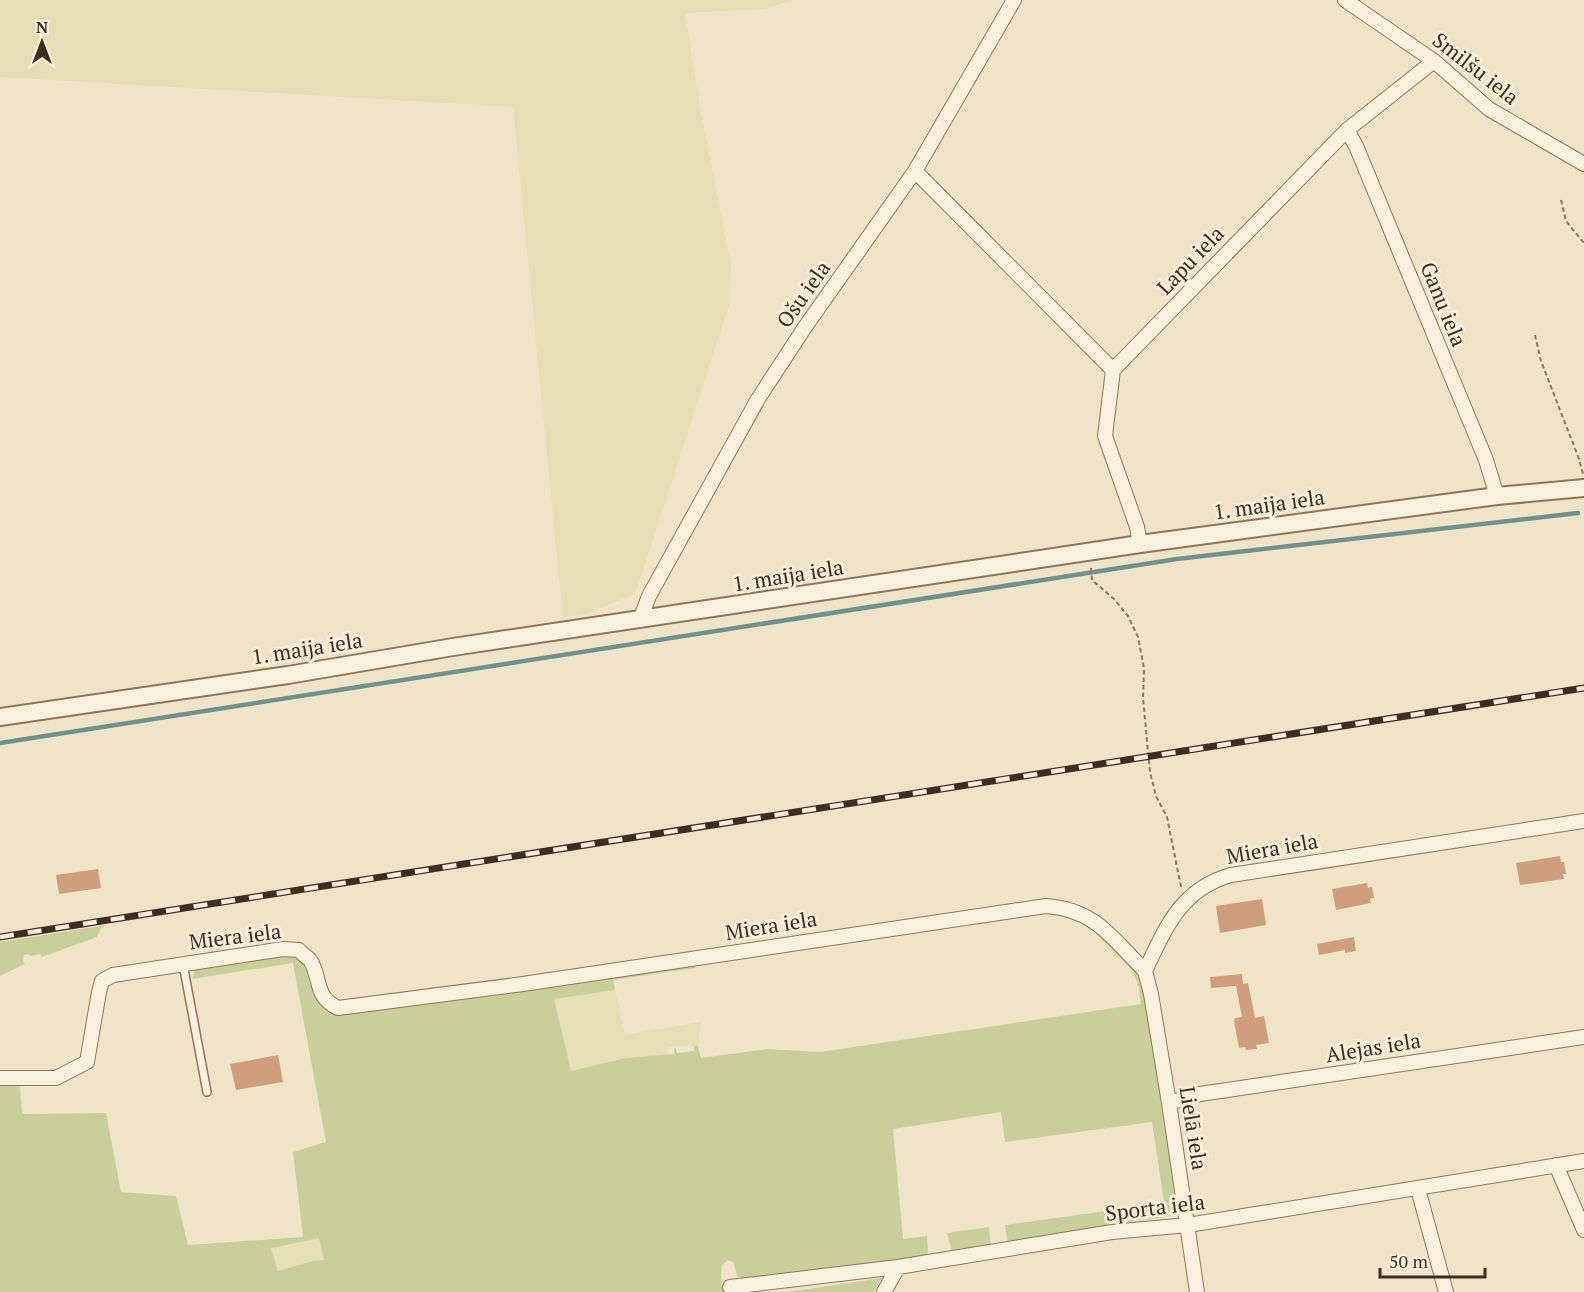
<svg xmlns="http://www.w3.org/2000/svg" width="1584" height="1292" font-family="'PT Serif',serif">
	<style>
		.farmland { fill: #e6deb5 }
		.green { fill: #c9cf9b; fill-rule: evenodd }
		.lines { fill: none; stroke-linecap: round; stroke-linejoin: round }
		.stream { stroke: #6f938a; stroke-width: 4.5 }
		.building { fill: #cf9f7d }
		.service-casing { stroke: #8d765c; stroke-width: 10 }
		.minor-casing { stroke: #8d765c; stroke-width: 16 }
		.tertiary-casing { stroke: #8d765c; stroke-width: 20 }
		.path { stroke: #8d765c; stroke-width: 2; stroke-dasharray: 4.5 3; stroke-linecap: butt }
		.service { stroke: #faf1dc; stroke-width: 7 }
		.minor { stroke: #faf1dc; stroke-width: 14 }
		.tertiary { stroke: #faf1dc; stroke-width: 16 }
		.rail-casing { stroke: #3d2e20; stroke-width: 7 }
		.rail { stroke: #f7eed8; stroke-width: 4.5; stroke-dasharray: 14; stroke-linecap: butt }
		.labels { text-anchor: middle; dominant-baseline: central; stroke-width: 6; stroke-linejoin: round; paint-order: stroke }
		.street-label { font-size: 21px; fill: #3d2e20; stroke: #f7eed8 }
	</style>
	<rect width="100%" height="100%" fill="#f0e4c8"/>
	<path class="farmland" d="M 0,0 L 793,0 L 765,9 L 685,13 L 700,108 L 731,266 L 729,306 L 635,594 L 584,615 L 563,618 L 513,107 L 0,77 Z
		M 615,990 L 625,1035 L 701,1022 L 698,1046 L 668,1047 L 668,1055 L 626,1058 L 571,1071 L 554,999 Z
		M 320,1237 L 324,1261 L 312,1261 L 278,1271 L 271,1247 Z"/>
	<path class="green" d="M 1078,916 C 1104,934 1132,959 1144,989 L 1177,1198 L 1176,1211 L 1166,1217 L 1119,1224 L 1113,1219 L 1112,1210 L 1164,1202 L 1152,1122 L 1005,1142 L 1001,1112 L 893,1129 L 903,1239 L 927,1236 L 928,1253 L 921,1260 L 745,1279 L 737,1276 L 734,1263 L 728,1260 L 722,1265 C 721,1275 719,1285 727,1292 L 0,1292 L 0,1084 L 20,1084 L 22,1114 L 106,1113 L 121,1192 L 176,1196 L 188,1245 L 303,1237 L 293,1152 L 326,1142 L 293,963 L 192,979 L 195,970 L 201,966 L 280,954 L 297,956 C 318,974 306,1004 338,1013 L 692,964 L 696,968 L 613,980 L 615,990 L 554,999 L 571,1071 L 626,1058 L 674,1054 L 674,1048 L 676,1048 L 677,1053 L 694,1051 L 694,1046 L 698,1046 L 701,1058 L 768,1049 L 820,1052 L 1141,1004 L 1139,987 L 1133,971 L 1095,933 L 1080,923 ZM 319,1238 L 324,1260 L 312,1261 L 278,1271 L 271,1248 Z
		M 107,925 L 101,928 L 97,937 L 42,957 L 40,954 L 31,956 L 28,954 L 24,955 L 23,961 L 25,964 L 0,976 L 0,942 Z
		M 1106,1211 L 1107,1225 L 1102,1229 L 1008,1245 L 1005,1225 Z
		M 989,1227 L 991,1247 L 952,1251 L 947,1233 Z
		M 882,1278 L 874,1292 L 788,1292 Z"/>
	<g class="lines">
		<path class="stream" d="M 0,743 L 1177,559 L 1578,513"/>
	</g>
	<path class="building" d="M 1560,856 L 1561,862 L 1564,862 L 1566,874 L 1563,874 L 1564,879 L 1520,885 L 1516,863 Z
		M 98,869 L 101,888 L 59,894 L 56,875 Z
		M 1367,883 L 1368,888 L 1372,887 L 1374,898 L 1370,899 L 1371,903 L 1336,910 L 1332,889 Z
		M 1262,899 L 1266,925 L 1220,933 L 1216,906 Z
		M 1354,937 L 1356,951 L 1345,953 L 1345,950 L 1319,955 L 1317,944 Z
		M 1242,974 L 1243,984 L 1248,983 L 1255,1018 L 1264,1016 L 1269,1043 L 1256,1045 L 1257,1049 L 1246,1050 L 1245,1047 L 1239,1048 L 1234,1021 L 1235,1018 L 1242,1017 L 1236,986 L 1211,988 L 1210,977 Z
		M 278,1055 L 283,1082 L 236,1090 L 230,1064 Z"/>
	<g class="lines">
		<g class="service-casing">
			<path id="service" d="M 183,964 L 207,1092"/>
		</g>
		<g class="minor-casing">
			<path id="minor" d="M 1345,0 L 1434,61 L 1489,109 L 1584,164
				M 1347,130 L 1356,146 L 1486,460 L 1497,496
				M 915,171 L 1113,370
				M 1140,544 L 1137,527 L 1105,436 L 1113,370 L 1347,130 L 1434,61
				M 640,620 L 649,596 L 758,399 L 805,327 L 915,171 L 1014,0
				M 1145,971 L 1151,994 L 1169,1103 L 1197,1292
				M 0,1078 L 56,1078 L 87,1062 L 99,992 L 102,981 L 113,975 L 283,949 L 299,950 C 302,954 307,957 310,960 C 322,978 313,996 338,1008 L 523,984 L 1046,906 C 1095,909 1113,939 1145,971 C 1166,927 1181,889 1231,875 L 1584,821
				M 1169,1103 L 1200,1094 L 1584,1037
				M 1556,1165 L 1584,1230
				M 1418,1189 L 1446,1292
				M 730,1287 L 898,1267 L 1112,1232 L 1188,1225 L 1584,1161
				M 884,1292 L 898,1267"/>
		</g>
		<g class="tertiary-casing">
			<path id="tertiary" d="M 0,717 L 288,675 L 453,647 L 1140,544 L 1497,496 L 1584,488"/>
		</g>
		<path class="path" d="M 1561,200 L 1566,221 L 1584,243
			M 1535,335 L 1541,361 L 1579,459 L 1583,474
			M 1091,568 L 1092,580 L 1114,599 L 1128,616 L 1138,637 L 1144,668 L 1143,698 L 1150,772 L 1156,796 L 1167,817 L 1181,887"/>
		<use href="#service" class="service"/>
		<use href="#minor" class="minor"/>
		<use href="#tertiary" class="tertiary"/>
		<g class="rail-casing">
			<path id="rail" d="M 0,937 L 1584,688"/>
		</g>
		<use href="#rail" class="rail"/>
	</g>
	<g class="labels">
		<g class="street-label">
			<text transform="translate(1476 68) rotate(38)">Smilšu iela</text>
			<text transform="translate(1190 260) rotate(-46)">Lapu iela</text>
			<text transform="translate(803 294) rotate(-55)">Ošu iela</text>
			<text transform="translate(1444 304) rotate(68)">Ganu iela</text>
			<text transform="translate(1269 504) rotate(-8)">1. maija iela</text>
			<text transform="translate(788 575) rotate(-9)">1. maija iela</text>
			<text transform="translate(307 648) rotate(-9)">1. maija iela</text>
			<text transform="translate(1272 848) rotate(-10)">Miera iela</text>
			<text transform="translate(771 925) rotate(-9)">Miera iela</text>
			<text transform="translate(235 936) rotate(-7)">Miera iela</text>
			<text transform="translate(1373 1047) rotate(-9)">Alejas iela</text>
			<text transform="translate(1194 1128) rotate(81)">Lielā iela</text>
			<text transform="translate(1155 1207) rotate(-7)">Sporta iela</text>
		</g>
	</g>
	<g transform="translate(42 42)" stroke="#f7eed8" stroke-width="4.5" paint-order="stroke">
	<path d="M0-4.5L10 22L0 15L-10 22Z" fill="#3d2e20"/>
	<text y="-9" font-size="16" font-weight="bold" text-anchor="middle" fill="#3d2e20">N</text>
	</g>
	<path d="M1380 1268v9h105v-9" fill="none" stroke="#3d2e20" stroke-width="3"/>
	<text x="1389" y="1268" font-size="18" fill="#3d2e20" stroke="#f7eed8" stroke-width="4.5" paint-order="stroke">50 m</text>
</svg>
